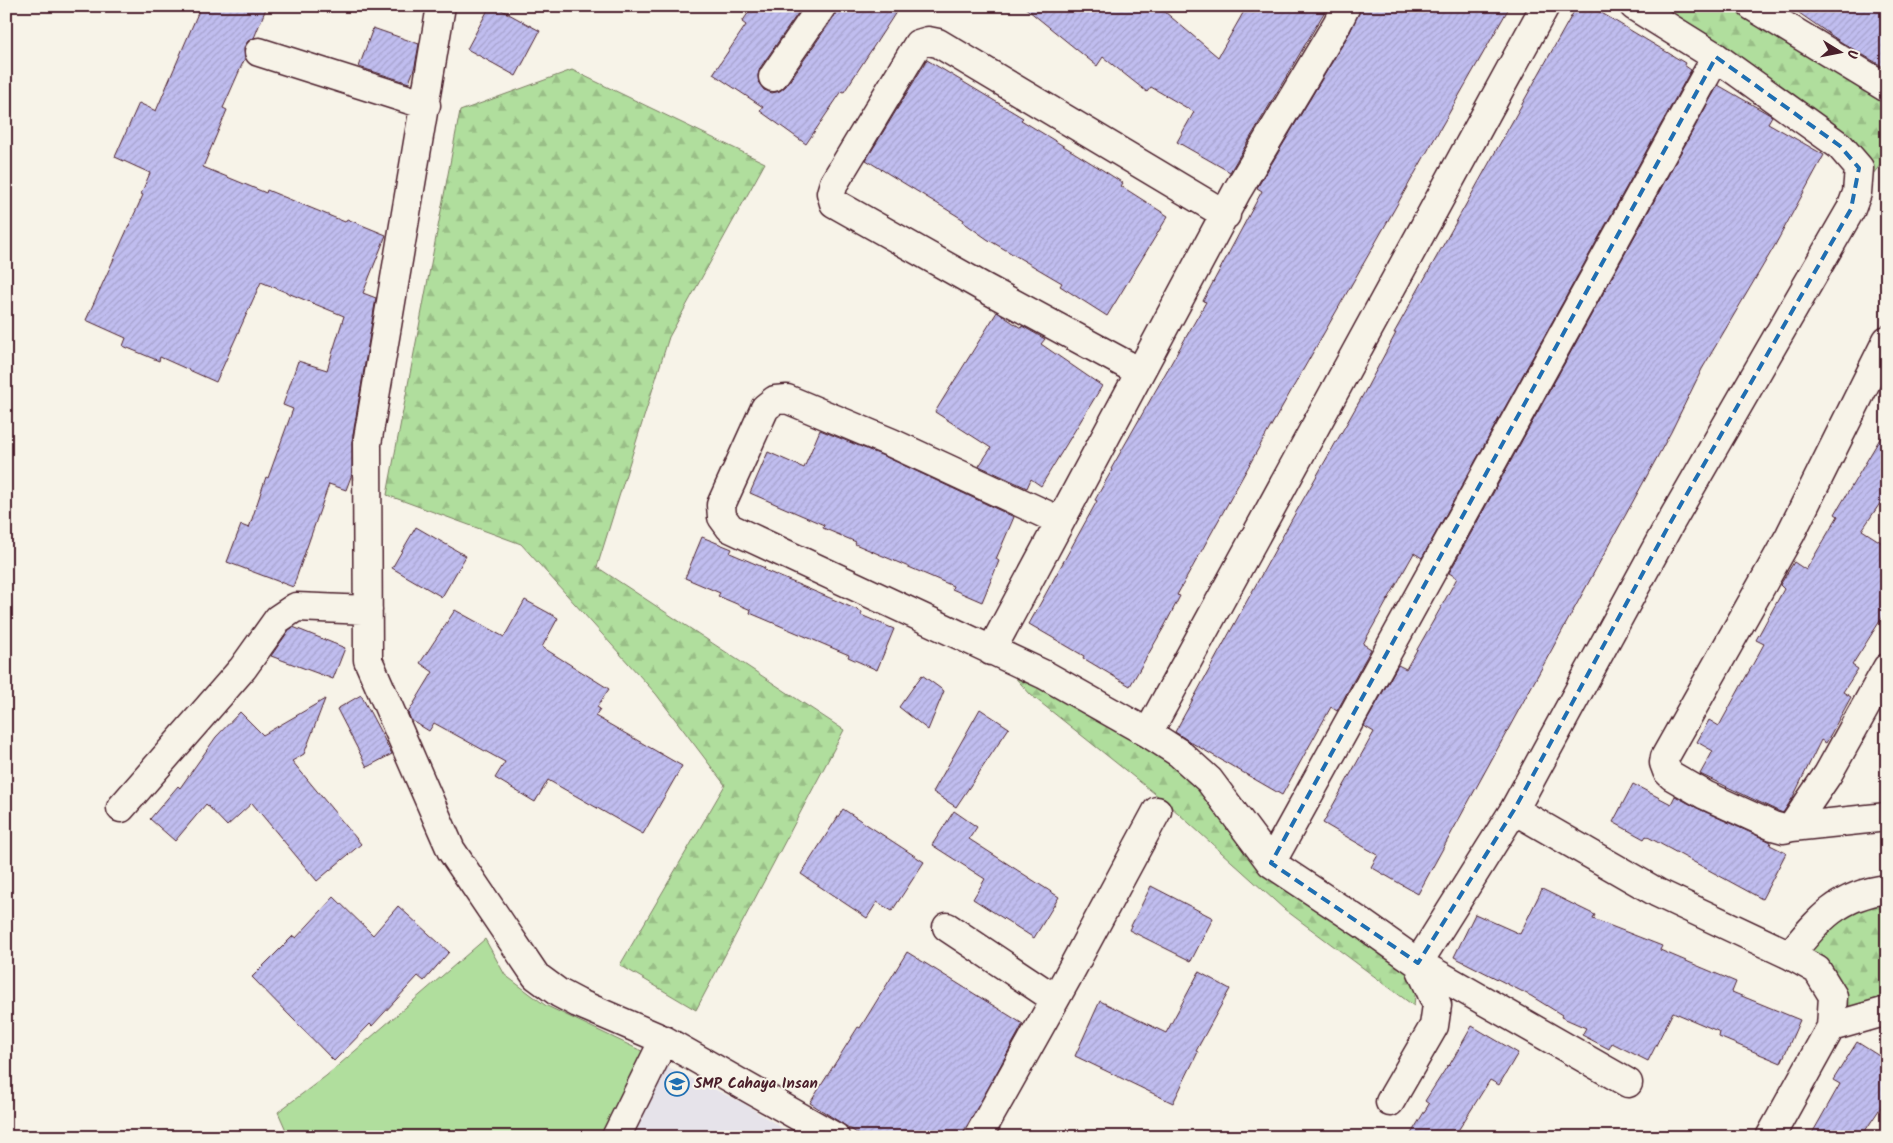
<svg xmlns="http://www.w3.org/2000/svg" width="1893" height="1143" font-family="Kalam,sans-serif">
	<style>
		.built { fill: #e6e3ea }
		.grass { fill: #b0de9d; stroke: #7d7e64 }
		.forest { fill: url(#forest-firs); stroke: #7d7e64 }
		.building { fill: url(#building-hatch); stroke: #4a1f2b }
		.lines { fill: none; stroke-linecap: round; stroke-linejoin: round }
		.minor-casing { stroke: #4a1f2b; stroke-width: 31 }
		.minor { stroke: #f7f3e8; stroke-width: 28 }
		.marked { fill: none; stroke: #1f6fb2; stroke-width: 4; stroke-dasharray: 10 6; stroke-linejoin: round }
		.labels { text-anchor: middle; dominant-baseline: central; stroke-width: 4; stroke-linejoin: round; paint-order: stroke }
		.poi-label { font-size: 15px; font-weight: bold; fill: #4a1f2b; stroke: #f7f3e8; text-anchor: start }
	</style>
	<defs>
		<pattern id="forest-firs" width="22" height="20" patternUnits="userSpaceOnUse" patternTransform="scale(1.25)"><rect width="22" height="20" fill="#b0de9d"/><path d="M5 1l3.5 6h-7zM16 11l3.5 6h-7z" fill="#99be87"/></pattern>
		<pattern id="building-hatch" width="6" height="6" patternUnits="userSpaceOnUse" patternTransform="scale(1.25)"><rect width="6" height="6" fill="#c0bdef"/><path d="M-1 1l2-2M0 6l6-6M5 7l2-2" fill="none" stroke="#a6a2cd"/></pattern>
	</defs>
	<rect width="100%" height="100%" fill="#f7f3e8"/>
	<filter id="ink" filterUnits="userSpaceOnUse"><feTurbulence type="fractalNoise" baseFrequency=".02" numOctaves="2"/><feDisplacementMap in="SourceGraphic" scale="10" xChannelSelector="R" yChannelSelector="G"/><feConvolveMatrix kernelMatrix="1 2 1 2 8 2 1 2 1" color-interpolation-filters="sRGB"/></filter>
	<g filter="url(#ink)">
		<path class="built" d="M 662,1064 L 743,1103 L 796,1137 L 624,1137 Z"/>
		<path class="grass" d="M 485,939 L 505,975 L 545,1005 L 648,1054 L 607,1137 L 289,1137 L 278,1112 L 326,1076 Z"/>
		<path class="forest" d="M 1634,6 L 1752,6 L 1887,88 L 1887,157 L 1857,193 L 1859,168 Z
			M 572,70 L 765,163 L 669,337 L 597,567 L 844,730 L 696,1010 L 620,965 L 725,785 L 656,694 L 521,544 L 387,495 L 460,111 Z
			M 991,651 L 1108,709 L 1243,825 L 1418,963 L 1414,1006 L 1284,909 L 1169,805 L 1031,695 Z
			M 1887,889 L 1887,1011 L 1831,1027 L 1833,996 L 1790,955 Z"/>
		<path class="building" d="M 201,6 L 267,6 L 254,38 L 248,41 L 244,47 L 245,58 L 223,108 L 227,110 L 203,167 L 266,193 L 267,190 L 345,222 L 347,219 L 386,235 L 363,293 L 376,298 L 352,441 L 352,474 L 346,490 L 329,484 L 293,587 L 227,562 L 241,525 L 249,528 L 266,477 L 268,478 L 293,409 L 283,405 L 298,361 L 327,370 L 344,316 L 261,282 L 216,382 L 160,357 L 159,361 L 123,346 L 126,338 L 86,320 L 143,195 L 141,194 L 150,173 L 115,157 L 139,103 L 156,111 Z
			M 490,6 L 494,6 L 540,31 L 516,76 L 467,49 Z
			M 753,6 L 803,6 L 760,68 L 758,75 L 759,83 L 764,90 L 772,93 L 780,91 L 786,86 L 835,15 L 837,6 L 900,6 L 844,92 L 842,91 L 806,144 L 760,111 L 763,107 L 713,74 L 746,25 L 742,22 Z
			M 1023,6 L 1158,6 L 1218,57 L 1247,6 L 1328,6 L 1230,172 L 1177,142 L 1194,112 L 1151,87 L 1147,92 L 1103,57 L 1097,66 Z
			M 1361,6 L 1510,6 L 1262,442 L 1177,595 L 1180,596 L 1164,627 L 1130,686 L 1083,658 L 1084,656 L 1029,624 L 1097,501 L 1095,500 L 1112,470 L 1111,469 L 1206,302 L 1203,301 L 1262,191 L 1257,188 L 1350,32 Z
			M 1577,6 L 1590,6 L 1685,63 L 1684,65 L 1691,70 L 1422,558 L 1414,553 L 1363,644 L 1371,649 L 1337,711 L 1331,707 L 1282,795 L 1192,743 L 1175,732 L 1292,519 L 1363,395 L 1396,333 L 1394,333 Z
			M 1789,6 L 1887,6 L 1887,69 L 1841,42 Z
			M 373,28 L 419,44 L 415,66 L 409,83 L 359,67 Z
			M 927,60 L 1023,118 L 1021,120 L 1101,169 L 1123,183 L 1121,186 L 1168,216 L 1107,316 L 1060,286 L 1062,283 L 987,239 L 963,222 L 964,220 L 866,160 Z
			M 1718,85 L 1772,116 L 1768,123 L 1824,155 L 1774,247 L 1702,369 L 1671,432 L 1418,894 L 1371,867 L 1378,855 L 1323,823 L 1374,732 L 1364,726 L 1398,665 L 1406,669 L 1440,609 L 1457,578 L 1449,573 Z
			M 997,312 L 1021,328 L 1022,326 L 1045,339 L 1041,344 L 1102,386 L 1041,486 L 1031,479 L 1027,488 L 979,466 L 991,448 L 935,412 Z
			M 1887,427 L 1887,493 L 1862,530 L 1887,546 L 1887,610 L 1852,665 L 1858,669 L 1843,692 L 1851,697 L 1826,743 L 1821,740 L 1793,797 L 1783,813 L 1778,811 L 1700,774 L 1713,751 L 1697,742 L 1709,720 L 1719,726 L 1764,644 L 1756,640 L 1784,589 L 1780,585 L 1794,562 L 1806,570 L 1838,516 L 1835,514 Z
			M 820,430 L 886,457 L 1014,517 L 996,559 L 999,561 L 982,602 L 952,589 L 953,586 L 855,544 L 856,542 L 823,528 L 824,525 L 750,493 L 768,452 L 804,468 Z
			M 416,527 L 466,556 L 442,597 L 392,568 Z
			M 702,537 L 732,549 L 730,553 L 765,568 L 764,570 L 830,598 L 862,612 L 861,615 L 894,629 L 877,670 L 848,657 L 849,655 L 750,613 L 751,610 L 718,596 L 720,593 L 685,578 Z
			M 525,600 L 558,618 L 542,647 L 609,689 L 597,707 L 600,709 L 595,716 L 682,766 L 643,834 L 548,780 L 535,802 L 495,778 L 505,762 L 434,723 L 429,731 L 411,720 L 408,713 L 433,672 L 420,663 L 455,610 L 504,637 Z
			M 293,627 L 345,648 L 333,679 L 271,656 L 289,630 Z
			M 922,675 L 944,691 L 928,730 L 899,707 Z
			M 361,695 L 392,754 L 367,767 L 337,709 Z
			M 325,699 L 304,754 L 292,761 L 361,844 L 317,881 L 252,803 L 227,826 L 206,804 L 175,841 L 150,819 L 178,786 L 180,788 L 216,737 L 240,712 L 263,735 Z
			M 980,709 L 1009,728 L 956,807 L 933,792 Z
			M 1633,784 L 1671,804 L 1675,796 L 1699,809 L 1771,842 L 1770,845 L 1786,853 L 1762,899 L 1646,836 L 1644,839 L 1613,822 Z
			M 843,809 L 924,862 L 892,911 L 877,902 L 867,918 L 801,874 Z
			M 954,811 L 977,827 L 969,839 L 1059,897 L 1034,938 L 973,899 L 985,879 L 932,845 Z
			M 1151,886 L 1213,918 L 1191,961 L 1129,930 Z
			M 1542,889 L 1595,915 L 1593,919 L 1662,946 L 1660,950 L 1736,982 L 1732,992 L 1800,1020 L 1781,1063 L 1719,1037 L 1720,1032 L 1673,1012 L 1648,1061 L 1612,1043 L 1609,1049 L 1582,1035 L 1586,1028 L 1561,1017 L 1562,1015 L 1531,996 L 1454,957 L 1475,914 L 1520,934 Z
			M 334,897 L 373,935 L 398,906 L 449,952 L 424,981 L 418,976 L 372,1026 L 370,1024 L 334,1061 L 252,977 L 293,936 L 296,938 Z
			M 907,952 L 1023,1024 L 962,1137 L 863,1137 L 810,1103 L 858,1027 L 860,1028 Z
			M 1199,972 L 1230,989 L 1196,1051 L 1198,1052 L 1173,1103 L 1075,1056 L 1100,1001 L 1166,1033 Z
			M 1472,1026 L 1518,1053 L 1499,1085 L 1490,1080 L 1454,1137 L 1409,1137 L 1429,1104 L 1425,1101 L 1448,1065 L 1449,1066 Z
			M 1857,1042 L 1887,1061 L 1887,1098 L 1861,1137 L 1810,1137 L 1840,1084 L 1833,1080 Z"/>
		<g class="lines">
			<g class="minor-casing">
				<path id="minor" d="M 441,6 L 367,444 L 368,660 L 451,850 L 536,976 L 559,993 L 578,1003 L 664,1040 L 835,1137
					M 1752,6 L 1887,88
					M 259,52 L 426,105
					M 773,77 L 822,6
					M 1887,340 L 1790,535 L 1665,757 L 1664,763 L 1667,771 L 1672,776 L 1705,795 L 1773,826 L 1784,829 L 1792,827 L 1828,774 L 1887,668
					M 1140,372 L 983,287 L 834,203 L 831,193 L 834,183 L 918,44 L 928,41 L 938,43 L 1226,215
					M 1060,521 L 892,443 L 787,399 L 775,400 L 765,408 L 721,505 L 722,517 L 730,528 L 1045,675 L 1148,733 L 1179,753 L 1209,780 L 1271,863 L 1363,924 L 1418,963 L 1628,1083
					M 991,651 L 1237,191 L 1337,24 L 1346,6
					M 1148,733 L 1545,6
					M 121,808 L 243,668 L 278,619 L 296,607 L 368,610
					M 1514,810 L 1658,893 L 1790,955 L 1817,970 L 1833,996 L 1831,1027 L 1770,1137
					M 1792,827 L 1887,817
					M 1271,863 L 1716,57
					M 947,927 L 1055,999
					M 1790,955 C 1818,919 1839,895 1887,889
					M 1418,963 L 1514,810 L 1669,525 L 1851,209 L 1857,193 L 1859,168 L 1840,146 L 1716,57 L 1634,6
					M 1831,1027 L 1887,1011
					M 1390,1102 L 1434,1026 L 1437,1005 L 1418,963
					M 616,1137 L 664,1040
					M 978,1137 L 1067,978 L 1157,811"/>
			</g>
			<use href="#minor" class="minor"/>
		</g>
	</g>
	<path class="marked" d="M 1716,57 L 1840,146 L 1859,168 L 1851,209 L 1669,525 L 1514,810 L 1418,963 L 1271,863 Z"/>
	<defs>
		<g id="school-ring" transform="scale(1.25)"><circle r="9.5" fill="#f7f3e8" stroke="#1f6fb2" stroke-width="1.5"/><path d="M0-5L7-2L0 1L-7-2ZM-4 1L0 2.5L4 1V4Q0 6-4 4Z" fill="#1f6fb2"/></g>
	</defs>
	<g fill-rule="evenodd">
		<use href="#school-ring" x="677" y="1084"/>
	</g>
	<g class="labels">
		<g class="poi-label">
			<text x="694" y="1084">SMP Cahaya Insan</text>
		</g>
	</g>
	<rect width="1893" height="1143" fill="none" stroke="#f7f3e8" stroke-width="25"/>
	<rect x="12" y="12" width="1868" height="1118" fill="none" stroke="#4a1f2b" stroke-width="2" filter="url(#ink)"/>
	<g transform="translate(1840 52) rotate(100)" stroke="#f7f3e8" stroke-width="4" paint-order="stroke">
	<path d="M0-4L9 19L0 12L-9 19Z" fill="#4a1f2b"/>
	<text y="-8" font-size="14" font-weight="bold" text-anchor="middle" fill="#4a1f2b">U</text>
	</g>
</svg>
